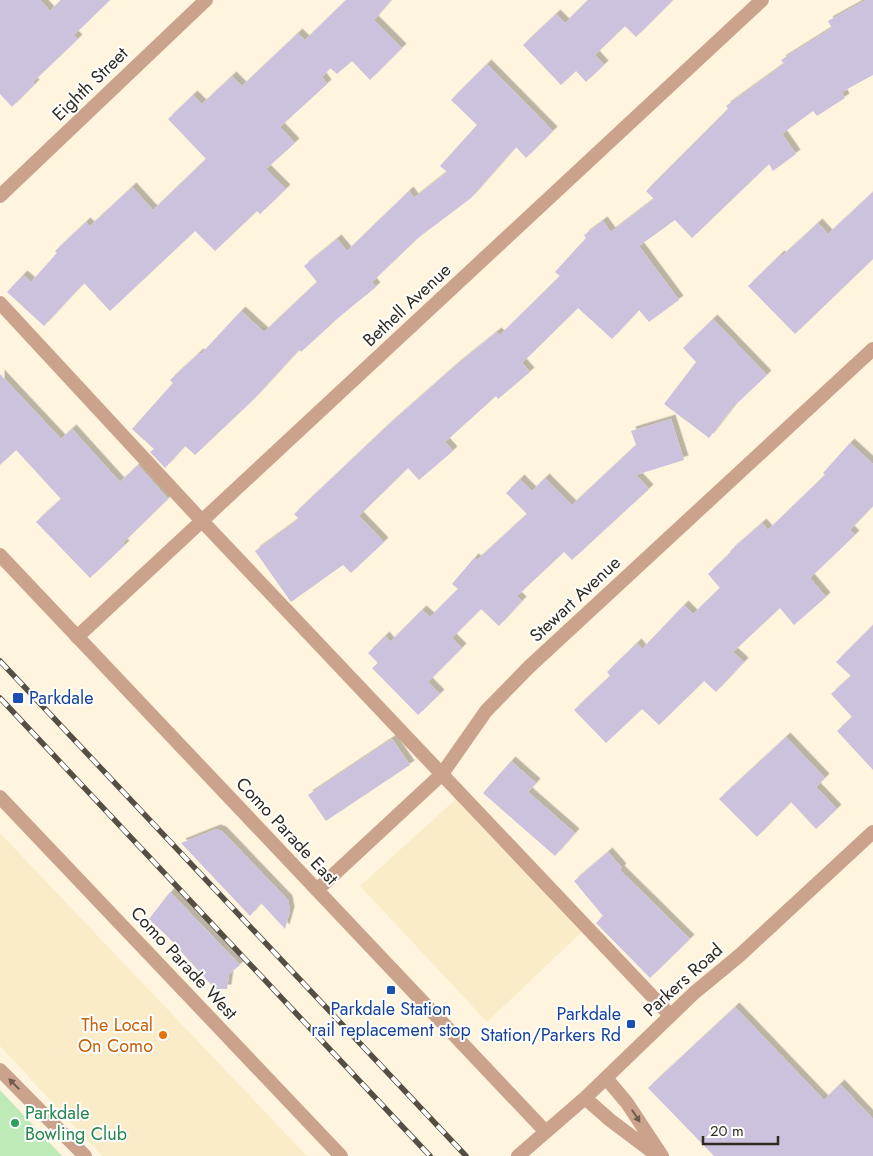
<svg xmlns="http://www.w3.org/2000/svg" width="873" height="1156" font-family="Jost,sans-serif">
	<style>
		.built { fill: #fbecc9 }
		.green { fill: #beeab8 }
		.building { fill: #cdc2dd; filter: url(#shadow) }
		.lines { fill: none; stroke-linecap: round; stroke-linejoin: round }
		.service { stroke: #cba28c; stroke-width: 14 }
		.minor { stroke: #cba28c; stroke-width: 14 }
		.tertiary { stroke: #cba28c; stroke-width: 14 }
		.rail-casing { stroke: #554f43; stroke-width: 5.5 }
		.rail { stroke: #fff; stroke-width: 4; stroke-dasharray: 11; stroke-linecap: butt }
		.oneway { fill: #6e5b4c }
		.transit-dot { fill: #1a4fb4; stroke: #fff; stroke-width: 2 }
		.food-dot { fill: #e8710a; stroke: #fff; stroke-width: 2 }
		.leisure-dot { fill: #2e9e5b; stroke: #fff; stroke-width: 2 }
		.labels { text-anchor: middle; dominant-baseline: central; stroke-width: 4; stroke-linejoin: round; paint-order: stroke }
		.street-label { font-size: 18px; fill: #302b21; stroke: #fff }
		.transit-label { font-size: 18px; fill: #164399; stroke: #fff; text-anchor: start }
		.food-label { font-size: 18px; fill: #c56008; stroke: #fff; text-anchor: end }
		.leisure-label { font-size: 18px; fill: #27864d; stroke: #fff; text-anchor: start }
	</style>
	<defs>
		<filter id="shadow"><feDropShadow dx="4.5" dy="-4.5" stdDeviation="0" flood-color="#0004"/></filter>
	</defs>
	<rect width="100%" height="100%" fill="#fff5df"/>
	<path class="built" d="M 456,799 L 585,929 L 487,1022 L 360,886 Z
		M 0,833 L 307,1156 L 102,1156 L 0,1046 Z"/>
	<path class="green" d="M 0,1090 L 62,1156 L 0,1156 Z"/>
	<path class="building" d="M 0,0 L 40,0 L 50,11 L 61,0 L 110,0 L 74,35 L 78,39 L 33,82 L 35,84 L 12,107 L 0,94 Z
		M 346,0 L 391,0 L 374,20 L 402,48 L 370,80 L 352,61 L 337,74 L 330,68 L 322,77 L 327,84 L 280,127 L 295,143 L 266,169 L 286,189 L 260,214 L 257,211 L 215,251 L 195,231 L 110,311 L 84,283 L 44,326 L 7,292 L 23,275 L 31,282 L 57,253 L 55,251 L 86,222 L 90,226 L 132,187 L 153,210 L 206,159 L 168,119 L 193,95 L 202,104 L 232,76 L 242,86 L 298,33 L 305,40 Z
		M 588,0 L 673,0 L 636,37 L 625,26 L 595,55 L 604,65 L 586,82 L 576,71 L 561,85 L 523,45 L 556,14 L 565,23 Z
		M 866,0 L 873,0 L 873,75 L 842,92 L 845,98 L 817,116 L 813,111 L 782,134 L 796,154 L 773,171 L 769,164 L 692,238 L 675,220 L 639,246 L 679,300 L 649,322 L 639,310 L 612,339 L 578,308 L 522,363 L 530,372 L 498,399 L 496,396 L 445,442 L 453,451 L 419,480 L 408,468 L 359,516 L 384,542 L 351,573 L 343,565 L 291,602 L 255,551 L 299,519 L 294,514 L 388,425 L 456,365 L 497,332 L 500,335 L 560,276 L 555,272 L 586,238 L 584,235 L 603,221 L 611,232 L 654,199 L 646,191 L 728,109 L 726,106 L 784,64 L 781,60 L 832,28 L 828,21 Z
		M 487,64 L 553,131 L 526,158 L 516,147 L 471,198 L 418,238 L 372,282 L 376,287 L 338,318 L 301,352 L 299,350 L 254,399 L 195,455 L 185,446 L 165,468 L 150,452 L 154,449 L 132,429 L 173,383 L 170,380 L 199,353 L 201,354 L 241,311 L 264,332 L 317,282 L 304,266 L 337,239 L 347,251 L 409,191 L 414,198 L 447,172 L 440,166 L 477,125 L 451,100 Z
		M 873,192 L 873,259 L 795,334 L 748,286 L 780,255 L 782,256 L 818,223 L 828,234 Z
		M 713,319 L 767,375 L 733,407 L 709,438 L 664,404 L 696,362 L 683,348 Z
		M 0,374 L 61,439 L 72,429 L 120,482 L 138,465 L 168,499 L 123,543 L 125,545 L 90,578 L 36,522 L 61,499 L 16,450 L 0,465 Z
		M 671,419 L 684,460 L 636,475 L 649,489 L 572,560 L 564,552 L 517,596 L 522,601 L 499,626 L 481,609 L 452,638 L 462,648 L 428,682 L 440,694 L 418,715 L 372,668 L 378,663 L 368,653 L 385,636 L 390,642 L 422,610 L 430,617 L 458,589 L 452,584 L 474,558 L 477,560 L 527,514 L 506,493 L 520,479 L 532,491 L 545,478 L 572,505 L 636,445 L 631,431 Z
		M 850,443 L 873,464 L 873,506 L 850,530 L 855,535 L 810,578 L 826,597 L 794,625 L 780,608 L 733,652 L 744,662 L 716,692 L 704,681 L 659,725 L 642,709 L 606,743 L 574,710 L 610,676 L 607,672 L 637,643 L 642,649 L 684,605 L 693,614 L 720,588 L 708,574 L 731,552 L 730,551 L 762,523 L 768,530 L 825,475 L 823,473 Z
		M 873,625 L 873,770 L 837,731 L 852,717 L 831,694 L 851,676 L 836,662 Z
		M 786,737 L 825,778 L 816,787 L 837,809 L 816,829 L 791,802 L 757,837 L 719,799 Z
		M 392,739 L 410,765 L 326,821 L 308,795 Z
		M 511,761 L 536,783 L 528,792 L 575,833 L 555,856 L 483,793 Z
		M 216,829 L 222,831 L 288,900 L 290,911 L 285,929 L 261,903 L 250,916 L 181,843 Z
		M 608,852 L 622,868 L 620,870 L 690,939 L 650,978 L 596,923 L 603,916 L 574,881 Z
		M 170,892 L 240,965 L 229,974 L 227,989 L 215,989 L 167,936 L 149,919 Z
		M 735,1007 L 824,1100 L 840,1084 L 873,1119 L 873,1156 L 714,1156 L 648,1088 Z"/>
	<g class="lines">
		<path class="service" d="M 0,303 L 202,521 L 670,1015
			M 0,1070 L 85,1156"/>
		<path class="minor" d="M 0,196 L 206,0
			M 77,637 L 762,0
			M 317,890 L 442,774 L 486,711 L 529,667 L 873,349"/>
		<path class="tertiary" d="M 0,555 L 546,1132
			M 0,797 L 341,1156
			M 606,1078 L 627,1103 L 662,1156
			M 585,1098 L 610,1120 L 658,1156
			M 518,1156 L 585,1098 L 694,993 L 740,955 L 873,832"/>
		<g class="rail-casing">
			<path id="rail" d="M 0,661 L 466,1156
				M 0,698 L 430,1156"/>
		</g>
		<use href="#rail" class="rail"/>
	</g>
	<defs><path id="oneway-solid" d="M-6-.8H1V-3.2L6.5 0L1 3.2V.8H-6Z" transform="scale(1.25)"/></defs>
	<g class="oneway">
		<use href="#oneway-solid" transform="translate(14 1084) rotate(-135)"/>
		<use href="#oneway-solid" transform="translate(636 1116) rotate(57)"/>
	</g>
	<g class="transit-dot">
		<rect x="12" y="692" width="12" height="12" rx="2.5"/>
		<rect x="386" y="985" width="10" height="10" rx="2.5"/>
		<rect x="626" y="1019" width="10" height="10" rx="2.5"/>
	</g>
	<circle class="food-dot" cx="163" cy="1035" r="5"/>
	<circle class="leisure-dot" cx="15" cy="1123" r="5"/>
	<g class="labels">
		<g class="street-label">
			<text transform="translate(90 84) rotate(-44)">Eighth Street</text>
			<text transform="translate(407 305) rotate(-43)">Bethell Avenue</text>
			<text transform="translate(575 599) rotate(-43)">Stewart Avenue</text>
			<text transform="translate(287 831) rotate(47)">Como Parade East</text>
			<text transform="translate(184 963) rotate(47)">Como Parade West</text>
			<text transform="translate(683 980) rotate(-42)">Parkers Road</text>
		</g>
		<g class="transit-label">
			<text x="29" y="698">Parkdale</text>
			<text x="391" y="1009" text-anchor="middle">Parkdale Station<tspan x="391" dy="21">rail replacement stop</tspan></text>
			<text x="621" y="1014" text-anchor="end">Parkdale<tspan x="621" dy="21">Station/Parkers Rd</tspan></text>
		</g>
		<g class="food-label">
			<text x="153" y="1025">The Local<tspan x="153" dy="21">On Como</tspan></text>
		</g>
		<g class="leisure-label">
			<text x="25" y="1113">Parkdale<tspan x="25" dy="21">Bowling Club</tspan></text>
		</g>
	</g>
	<path d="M703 1136v8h75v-8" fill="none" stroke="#302b21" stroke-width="2.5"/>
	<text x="710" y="1136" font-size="15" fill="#302b21" stroke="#ffffff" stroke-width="4" paint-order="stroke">20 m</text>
</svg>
